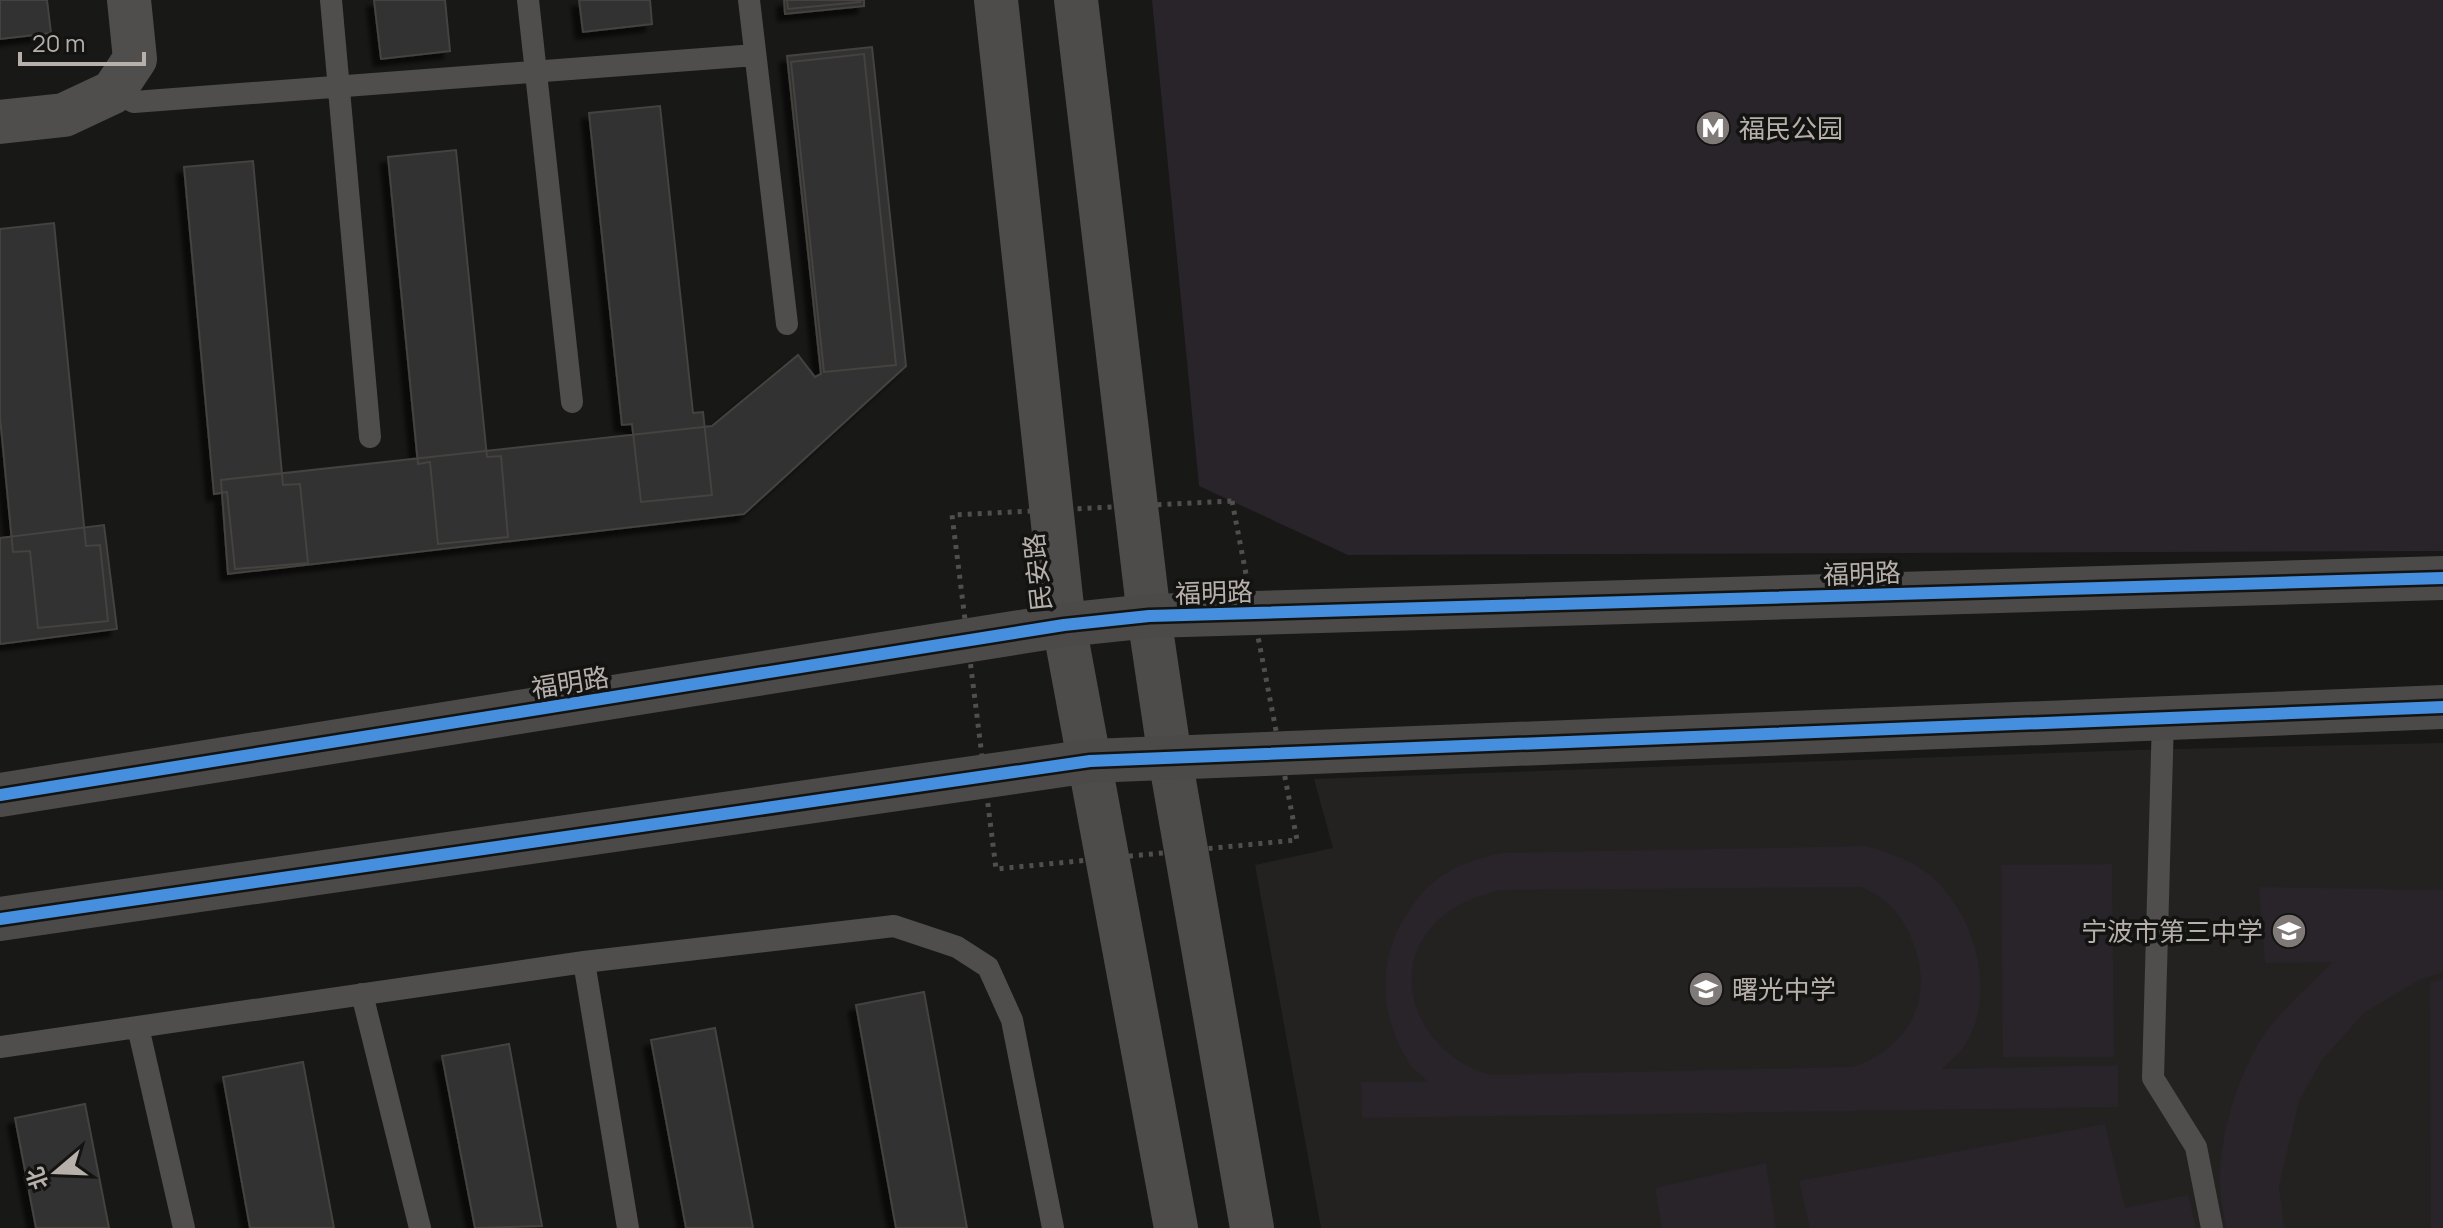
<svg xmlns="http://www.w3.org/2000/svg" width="2443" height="1228" font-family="Manrope,'Noto Sans SC',sans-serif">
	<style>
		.built { fill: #232221 }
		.green { fill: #29232a; fill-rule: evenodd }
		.building { fill: #323130; stroke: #444240; stroke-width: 2; filter: url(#shadow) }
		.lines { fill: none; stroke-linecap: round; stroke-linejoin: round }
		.path { stroke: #514f4d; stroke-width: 5; stroke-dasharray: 4 6; stroke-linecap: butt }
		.lane { stroke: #504e4c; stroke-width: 22 }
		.street { stroke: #504e4c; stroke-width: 44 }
		.secondary { stroke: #4e4c4b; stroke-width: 44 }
		.primary { stroke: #4c4a49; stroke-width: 44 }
		.cycleway-casing { stroke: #131312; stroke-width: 17 }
		.cycleway { stroke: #468fdf; stroke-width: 12 }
		.labels { text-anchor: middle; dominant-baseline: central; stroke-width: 7; stroke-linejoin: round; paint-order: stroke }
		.poi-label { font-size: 26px; fill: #b7afaa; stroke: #131312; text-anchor: start }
		.street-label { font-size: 26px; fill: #b7afaa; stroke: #131312 }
	</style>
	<defs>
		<filter id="shadow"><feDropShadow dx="-7" dy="7" stdDeviation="2" flood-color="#0009"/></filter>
	</defs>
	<rect width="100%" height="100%" fill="#181817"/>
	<path class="built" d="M 2443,743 L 2443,1228 L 1321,1228 L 1255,865 L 1333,848 L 1314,779 L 2137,750 Z"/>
	<path class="green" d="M 1152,0 L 2443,0 L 2443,551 L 1348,555 L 1199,486 Z
		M 1866,846 C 1886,852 1906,858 1923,870 C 1975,906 2002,999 1960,1052 C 1955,1058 1947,1063 1942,1069 L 2118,1065 L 2118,1107 L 1362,1118 L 1361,1082 L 1428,1082 C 1421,1075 1411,1068 1407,1060 C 1379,1012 1377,960 1407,914 C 1417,898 1429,883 1445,874 C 1463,863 1482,857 1502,853 ZM 1861,887 C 1868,891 1877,894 1883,899 C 1898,911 1908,928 1914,945 C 1934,1001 1908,1049 1852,1067 L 1492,1075 C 1426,1060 1382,978 1435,923 C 1454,904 1475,897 1500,890 Z
		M 2112,864 L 2114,1057 L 2003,1057 L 2001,865 Z
		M 2259,887 L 2443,890 L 2443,972 L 2419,980 L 2364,1013 L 2322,1060 L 2299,1101 L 2279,1186 L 2284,1228 L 2226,1228 C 2224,1214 2220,1199 2220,1185 C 2219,1137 2235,1086 2258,1044 C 2276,1013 2308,988 2333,962 L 2265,963 Z
		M 2443,979 L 2443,1228 L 2431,1228 L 2430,982 Z
		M 2105,1124 L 2125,1208 L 2188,1195 L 2196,1228 L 1810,1228 L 1799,1181 Z
		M 1766,1163 L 1776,1228 L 1662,1228 L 1655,1188 Z"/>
	<path class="building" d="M 0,0 L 47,0 L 51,33 L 0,39 Z
		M 374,0 L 445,0 L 450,51 L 381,59 Z
		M 579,0 L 650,0 L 652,24 L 583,32 Z
		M 784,0 L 864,0 L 864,6 L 785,14 Z
		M 787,0 L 860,0 L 860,2 L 788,9 Z
		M 872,47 L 906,366 L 744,514 L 228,574 L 221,480 L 712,426 L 798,355 L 815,377 L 821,374 L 787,56 Z
		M 864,54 L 896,365 L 824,372 L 791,62 Z
		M 660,106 L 693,413 L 703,412 L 712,495 L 641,502 L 632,424 L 622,425 L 589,113 Z
		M 456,150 L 487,457 L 501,456 L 508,537 L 438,544 L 430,462 L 418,464 L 388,157 Z
		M 253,161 L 283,485 L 300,484 L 308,563 L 235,569 L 227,492 L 214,494 L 184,167 Z
		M 54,223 L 86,546 L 100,545 L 108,621 L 38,628 L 30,551 L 13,552 L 0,417 L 0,229 Z
		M 104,525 L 117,629 L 0,644 L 0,538 Z
		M 924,992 L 967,1228 L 896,1228 L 856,1005 Z
		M 715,1028 L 753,1228 L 686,1228 L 651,1040 Z
		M 509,1044 L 542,1226 L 475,1228 L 442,1056 Z
		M 303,1062 L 334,1228 L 250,1228 L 223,1077 Z
		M 85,1104 L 109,1228 L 36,1228 L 15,1118 Z"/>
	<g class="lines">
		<path class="path" d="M 1232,501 L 1297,840 L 996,869 L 952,515 Z"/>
		<path class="lane" d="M 331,0 L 370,437
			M 528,0 L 572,402
			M 749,0 L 787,324
			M 113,92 L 134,102 L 755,55
			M 2163,718 L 2153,1078 L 2196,1147 L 2212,1228
			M 584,962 L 628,1228
			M 362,994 L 420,1228
			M 138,1027 L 184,1228
			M 0,1047 L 584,962 L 894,926 L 957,947 L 988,967 L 1012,1020 L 1053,1228"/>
		<path class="street" d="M 0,122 L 64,115 L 113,92 L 135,59 L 129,0"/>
		<path class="secondary" d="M 996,0 L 1064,625 L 1176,1228
			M 1076,0 L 1149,616 L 1170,758 L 1252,1228"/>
		<path class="primary" d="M 0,795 L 1064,625 L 1149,616 L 2443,578
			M 0,919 L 1090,761 L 2443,707"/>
		<g class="cycleway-casing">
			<path id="cycleway" d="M 0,795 L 1064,625 L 1149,616 L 2443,578
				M 0,919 L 1090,761 L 2443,707"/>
		</g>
		<use href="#cycleway" class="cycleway"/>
	</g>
	<defs>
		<g id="metro-disc" transform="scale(1.8)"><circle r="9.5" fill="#7f7a77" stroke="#131312"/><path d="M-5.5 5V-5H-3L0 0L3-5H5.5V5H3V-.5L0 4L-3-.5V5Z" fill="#fff"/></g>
		<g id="school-disc" transform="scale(1.8)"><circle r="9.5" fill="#7f7a77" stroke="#131312"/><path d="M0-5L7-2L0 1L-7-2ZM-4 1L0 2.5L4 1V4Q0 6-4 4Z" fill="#fff"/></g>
	</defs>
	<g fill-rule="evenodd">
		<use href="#metro-disc" x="1713" y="128"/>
		<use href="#school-disc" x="2289" y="931"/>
		<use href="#school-disc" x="1706" y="989"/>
	</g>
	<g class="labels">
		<g class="poi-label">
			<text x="1739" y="128">福民公园</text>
			<text x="2263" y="931" text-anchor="end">宁波市第三中学</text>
			<text x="1732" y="989">曙光中学</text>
		</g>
		<g class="street-label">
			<text transform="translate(1037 572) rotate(-96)">民安路</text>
			<text transform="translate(1862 573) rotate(-2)">福明路</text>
			<text transform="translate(1214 592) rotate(-2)">福明路</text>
			<text transform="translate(570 682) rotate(-9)">福明路</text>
		</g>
	</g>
	<g transform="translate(56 1172) rotate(251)" stroke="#131312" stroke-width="6" paint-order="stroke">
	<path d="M0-6L14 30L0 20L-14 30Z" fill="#b7afaa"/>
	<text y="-12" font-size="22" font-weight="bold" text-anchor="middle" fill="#b7afaa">北</text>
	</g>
	<path d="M20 52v12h124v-12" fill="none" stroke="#b7afaa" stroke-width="4"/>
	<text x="32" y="52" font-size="24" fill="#b7afaa" stroke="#131312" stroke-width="6" paint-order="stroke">20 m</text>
</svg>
